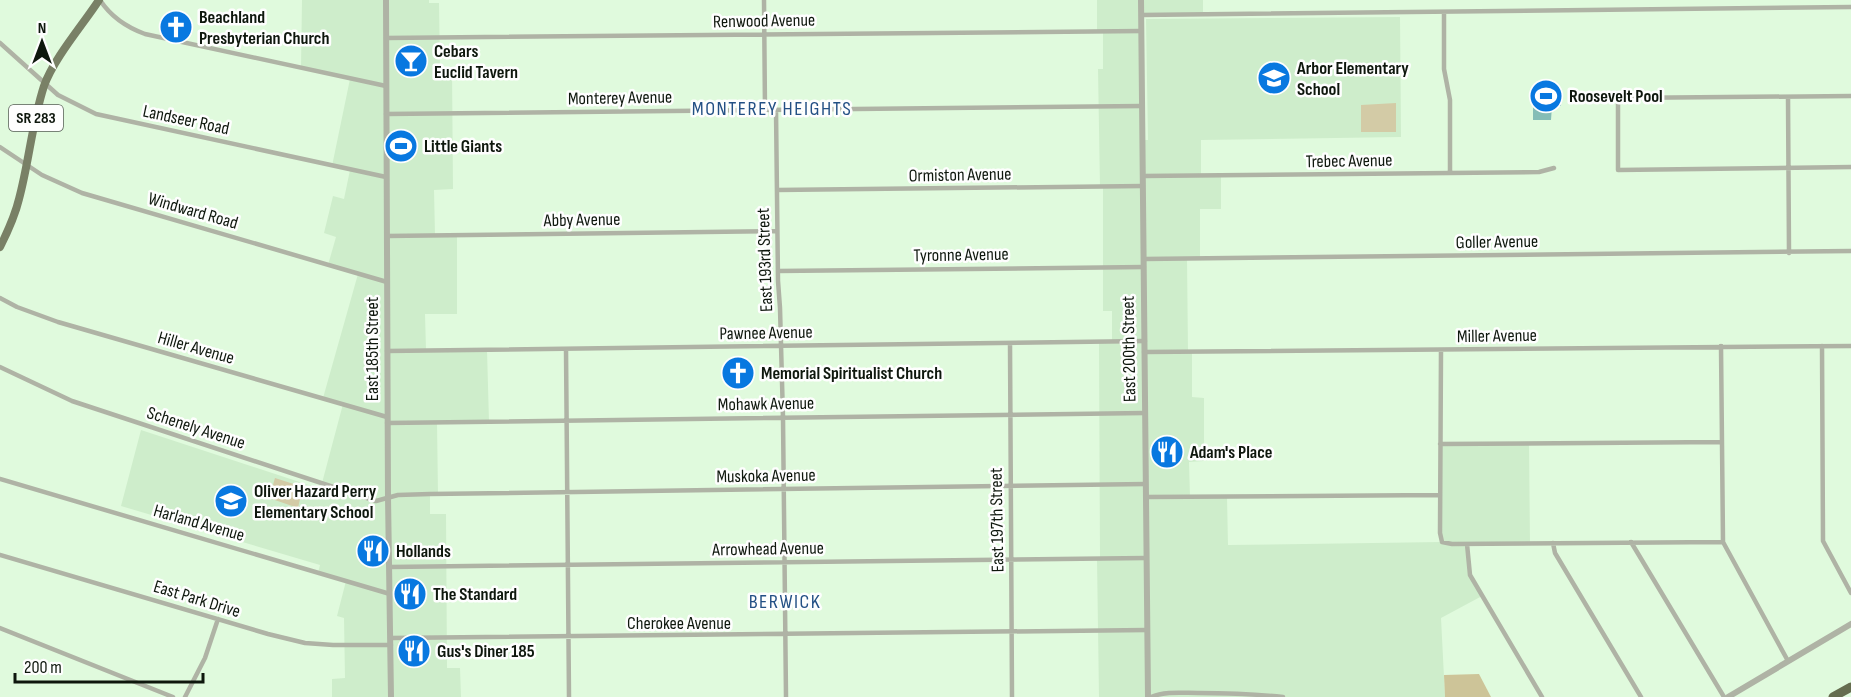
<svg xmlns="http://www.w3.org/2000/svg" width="1851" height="697" font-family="'Sofia Sans Condensed',sans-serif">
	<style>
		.built { fill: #ceedcb }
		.green { fill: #d3cba6 }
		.forest { fill: #cdc498 }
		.water { fill: #85bdb6 }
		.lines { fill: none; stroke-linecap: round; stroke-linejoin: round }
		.minor { stroke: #afb3a5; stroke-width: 4.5 }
		.tertiary { stroke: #afb3a5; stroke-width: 6 }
		.primary { stroke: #798066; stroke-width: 8 }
		.motorway { stroke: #656d4f; stroke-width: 9 }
		.labels { text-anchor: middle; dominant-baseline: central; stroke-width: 5; stroke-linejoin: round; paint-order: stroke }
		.shield { fill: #fefefe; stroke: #565c55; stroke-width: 1.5 }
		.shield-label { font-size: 16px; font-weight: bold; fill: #0e170d }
		.poi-label { font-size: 18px; font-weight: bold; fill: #0e170d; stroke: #fefefe; text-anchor: start }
		.street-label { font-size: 18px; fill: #0e170d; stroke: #fefefe }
		.neighbourhood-label { font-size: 20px; letter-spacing: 1.5px; fill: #235084; stroke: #fefefe }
	</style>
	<rect width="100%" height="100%" fill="#e0fadd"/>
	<path class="built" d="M 302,0 L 429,0 L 429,3 L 439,3 L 440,69 L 452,70 L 453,189 L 434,190 L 435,235 L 457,235 L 457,314 L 425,314 L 426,350 L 487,350 L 489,422 L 437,423 L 438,494 L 430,494 L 430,514 L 446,514 L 447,668 L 460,668 L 461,697 L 332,697 L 332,679 L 345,678 L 344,618 L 337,616 L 346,581 L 318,573 L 320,565 L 121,506 L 141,430 L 342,496 L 344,490 L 322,483 L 343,404 L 323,398 L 358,274 L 328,265 L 336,237 L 324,233 L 333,196 L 344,199 L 350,170 L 332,166 L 350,79 L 301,68 Z
		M 1097,0 L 1203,0 L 1203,14 L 1141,15 L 1143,140 L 1148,140 L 1146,19 L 1400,17 L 1401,137 L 1201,140 L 1201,176 L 1221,176 L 1221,209 L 1200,209 L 1200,258 L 1187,259 L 1188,352 L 1192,352 L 1192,397 L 1204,398 L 1204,461 L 1189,462 L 1190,497 L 1227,497 L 1228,545 L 1441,542 L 1440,444 L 1529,443 L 1530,544 L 1467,544 L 1470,575 L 1482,596 L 1441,618 L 1445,697 L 1099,697 L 1097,559 L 1100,558 L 1099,342 L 1112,341 L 1112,311 L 1103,311 L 1103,187 L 1100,187 L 1098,69 L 1103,69 L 1103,32 L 1097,31 Z"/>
	<path class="green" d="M 1396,103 L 1396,132 L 1361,132 L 1361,105 Z
		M 275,478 L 306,488 L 302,500 L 300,499 L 298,508 L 269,498 Z"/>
	<path class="forest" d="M 1479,674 L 1491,697 L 1445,697 L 1444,675 Z"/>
	<path class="water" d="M 1533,87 L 1560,87 L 1561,106 L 1552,106 L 1551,120 L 1533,120 Z"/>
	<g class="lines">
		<path class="minor" d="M 100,0 C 111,17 126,27 145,34 L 386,86
			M 764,0 L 765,110
			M 1444,12 L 1444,69 L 1450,100 L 1450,173
			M 1141,15 L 1851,7
			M 386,38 L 1141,31
			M 0,43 L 58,95 L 96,114 L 386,177
			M 1851,96 L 1618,98 L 1618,170 L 1851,167
			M 1788,97 L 1789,253
			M 776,110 L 778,281 L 780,308 L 783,418 L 786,697
			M 386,114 L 1142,106
			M 0,147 L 42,175 L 82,193 L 387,282
			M 1143,176 L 1539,172 L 1554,168
			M 777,190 L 1143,186
			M 387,236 L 777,231
			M 1144,259 L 1851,251
			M 778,271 L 1144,267
			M 0,298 L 17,307 L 58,322 L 387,417
			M 1010,343 L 1012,697
			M 1721,346 L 1723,542 L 1788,661
			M 1822,346 L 1823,541 L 1851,593
			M 566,349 L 569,697
			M 1441,350 L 1440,533 L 1442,542 L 1452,544 L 1723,542
			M 387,351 L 1145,341
			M 1144,352 L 1851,346
			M 0,367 L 72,401 L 376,501 L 398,495 L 430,494 L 1146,484
			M 387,423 L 1145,413
			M 1440,444 L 1722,442
			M 0,479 L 390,594
			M 1146,497 L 1440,495
			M 1631,542 L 1724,697
			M 1553,543 L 1555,553 L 1641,697
			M 1467,544 L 1470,575 L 1542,697
			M 0,555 L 268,634 L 305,643 L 333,645 L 391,645
			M 390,567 L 1146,558
			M 0,628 L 173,697
			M 390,638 L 1147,630
			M 185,697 L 205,658 L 218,619
			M 1151,697 C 1165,691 1182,693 1198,693 C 1227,693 1255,694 1283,697"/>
		<path class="tertiary" d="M 386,0 L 388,497 L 391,697
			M 1141,0 L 1148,697
			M 1728,697 L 1851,624"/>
		<path class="primary" d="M 0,247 C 8,231 15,216 19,199 C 29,162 32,123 44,86 C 54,58 82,26 99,0"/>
		<path class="motorway" d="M 1833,697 L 1851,687"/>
	</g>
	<defs>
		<g id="church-disc" transform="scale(1.725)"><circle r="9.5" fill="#0878e0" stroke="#fefefe"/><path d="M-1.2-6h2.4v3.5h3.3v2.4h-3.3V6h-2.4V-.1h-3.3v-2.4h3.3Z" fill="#fff"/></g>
		<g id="bar-disc" transform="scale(1.725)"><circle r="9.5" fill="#0878e0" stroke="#fefefe"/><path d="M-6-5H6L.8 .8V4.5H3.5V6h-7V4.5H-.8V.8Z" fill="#fff"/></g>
		<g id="school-disc" transform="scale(1.725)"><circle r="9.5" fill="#0878e0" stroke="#fefefe"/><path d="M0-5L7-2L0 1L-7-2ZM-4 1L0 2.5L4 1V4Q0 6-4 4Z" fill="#fff"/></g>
		<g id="stadium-disc" transform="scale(1.725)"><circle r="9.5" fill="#0878e0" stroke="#fefefe"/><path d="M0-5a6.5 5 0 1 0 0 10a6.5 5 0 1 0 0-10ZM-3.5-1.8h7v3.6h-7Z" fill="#fff"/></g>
		<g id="restaurant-disc" transform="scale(1.725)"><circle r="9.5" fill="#0878e0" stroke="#fefefe"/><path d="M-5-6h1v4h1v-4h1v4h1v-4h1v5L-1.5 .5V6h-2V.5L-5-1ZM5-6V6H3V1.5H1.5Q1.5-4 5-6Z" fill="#fff"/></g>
	</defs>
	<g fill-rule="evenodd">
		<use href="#church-disc" x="176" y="27"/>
		<use href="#bar-disc" x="411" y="61"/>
		<use href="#school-disc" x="1274" y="78"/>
		<use href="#stadium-disc" x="1546" y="96"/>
		<use href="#stadium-disc" x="401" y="146"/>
		<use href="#church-disc" x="738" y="373"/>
		<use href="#restaurant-disc" x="1167" y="452"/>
		<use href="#school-disc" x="231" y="501"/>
		<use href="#restaurant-disc" x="373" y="551"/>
		<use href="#restaurant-disc" x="410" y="594"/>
		<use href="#restaurant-disc" x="414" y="651"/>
	</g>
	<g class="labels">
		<rect class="shield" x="9" y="105" width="54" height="26" rx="4.5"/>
		<g class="shield-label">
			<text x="36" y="118">SR 283</text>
		</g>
		<g class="poi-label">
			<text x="199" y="17">Beachland<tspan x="199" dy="21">Presbyterian Church</tspan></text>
			<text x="434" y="51">Cebars<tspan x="434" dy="21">Euclid Tavern</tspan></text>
			<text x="1297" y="68">Arbor Elementary<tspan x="1297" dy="21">School</tspan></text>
			<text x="1569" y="96">Roosevelt Pool</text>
			<text x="424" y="146">Little Giants</text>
			<text x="761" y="373">Memorial Spiritualist Church</text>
			<text x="1190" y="452">Adam's Place</text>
			<text x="254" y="491">Oliver Hazard Perry<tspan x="254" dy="21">Elementary School</tspan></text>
			<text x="396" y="551">Hollands</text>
			<text x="433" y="594">The Standard</text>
			<text x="437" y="651">Gus's Diner 185</text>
		</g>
		<g class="street-label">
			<text transform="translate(764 21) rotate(-1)">Renwood Avenue</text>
			<text transform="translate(620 98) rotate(-1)">Monterey Avenue</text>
			<text transform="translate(186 120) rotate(12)">Landseer Road</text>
			<text transform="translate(1349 161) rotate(-1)">Trebec Avenue</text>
			<text transform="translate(960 175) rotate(-1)">Ormiston Avenue</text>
			<text transform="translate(193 211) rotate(16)">Windward Road</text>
			<text transform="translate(582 220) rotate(-1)">Abby Avenue</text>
			<text transform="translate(1497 242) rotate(-1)">Goller Avenue</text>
			<text transform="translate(961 255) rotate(-1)">Tyronne Avenue</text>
			<text transform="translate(765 260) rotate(-92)">East 193rd Street</text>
			<text transform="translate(766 333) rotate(-1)">Pawnee Avenue</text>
			<text transform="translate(1497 336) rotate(-1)">Miller Avenue</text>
			<text transform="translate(196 348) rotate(16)">Hiller Avenue</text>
			<text transform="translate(372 349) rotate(-90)">East 185th Street</text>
			<text transform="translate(1129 349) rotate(-91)">East 200th Street</text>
			<text transform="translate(766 404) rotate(-1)">Mohawk Avenue</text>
			<text transform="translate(196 428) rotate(18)">Schenely Avenue</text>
			<text transform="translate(766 476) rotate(-1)">Muskoka Avenue</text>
			<text transform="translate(997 520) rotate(-91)">East 197th Street</text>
			<text transform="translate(199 523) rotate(16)">Harland Avenue</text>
			<text transform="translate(768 549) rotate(-1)">Arrowhead Avenue</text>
			<text transform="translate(197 599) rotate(17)">East Park Drive</text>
			<text x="679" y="623">Cherokee Avenue</text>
		</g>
		<g class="neighbourhood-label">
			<text x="772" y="109">MONTEREY HEIGHTS</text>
			<text x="785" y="602">BERWICK</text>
		</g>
	</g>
	<g transform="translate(42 42)" stroke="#fefefe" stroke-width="4.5" paint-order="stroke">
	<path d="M0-4.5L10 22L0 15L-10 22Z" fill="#0e170d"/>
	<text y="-9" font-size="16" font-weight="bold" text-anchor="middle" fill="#0e170d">N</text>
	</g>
	<path d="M15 673v9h188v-9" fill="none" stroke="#0e170d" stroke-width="3"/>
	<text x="24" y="673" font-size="18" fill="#0e170d" stroke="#fefefe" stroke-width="4.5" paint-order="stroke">200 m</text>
</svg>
